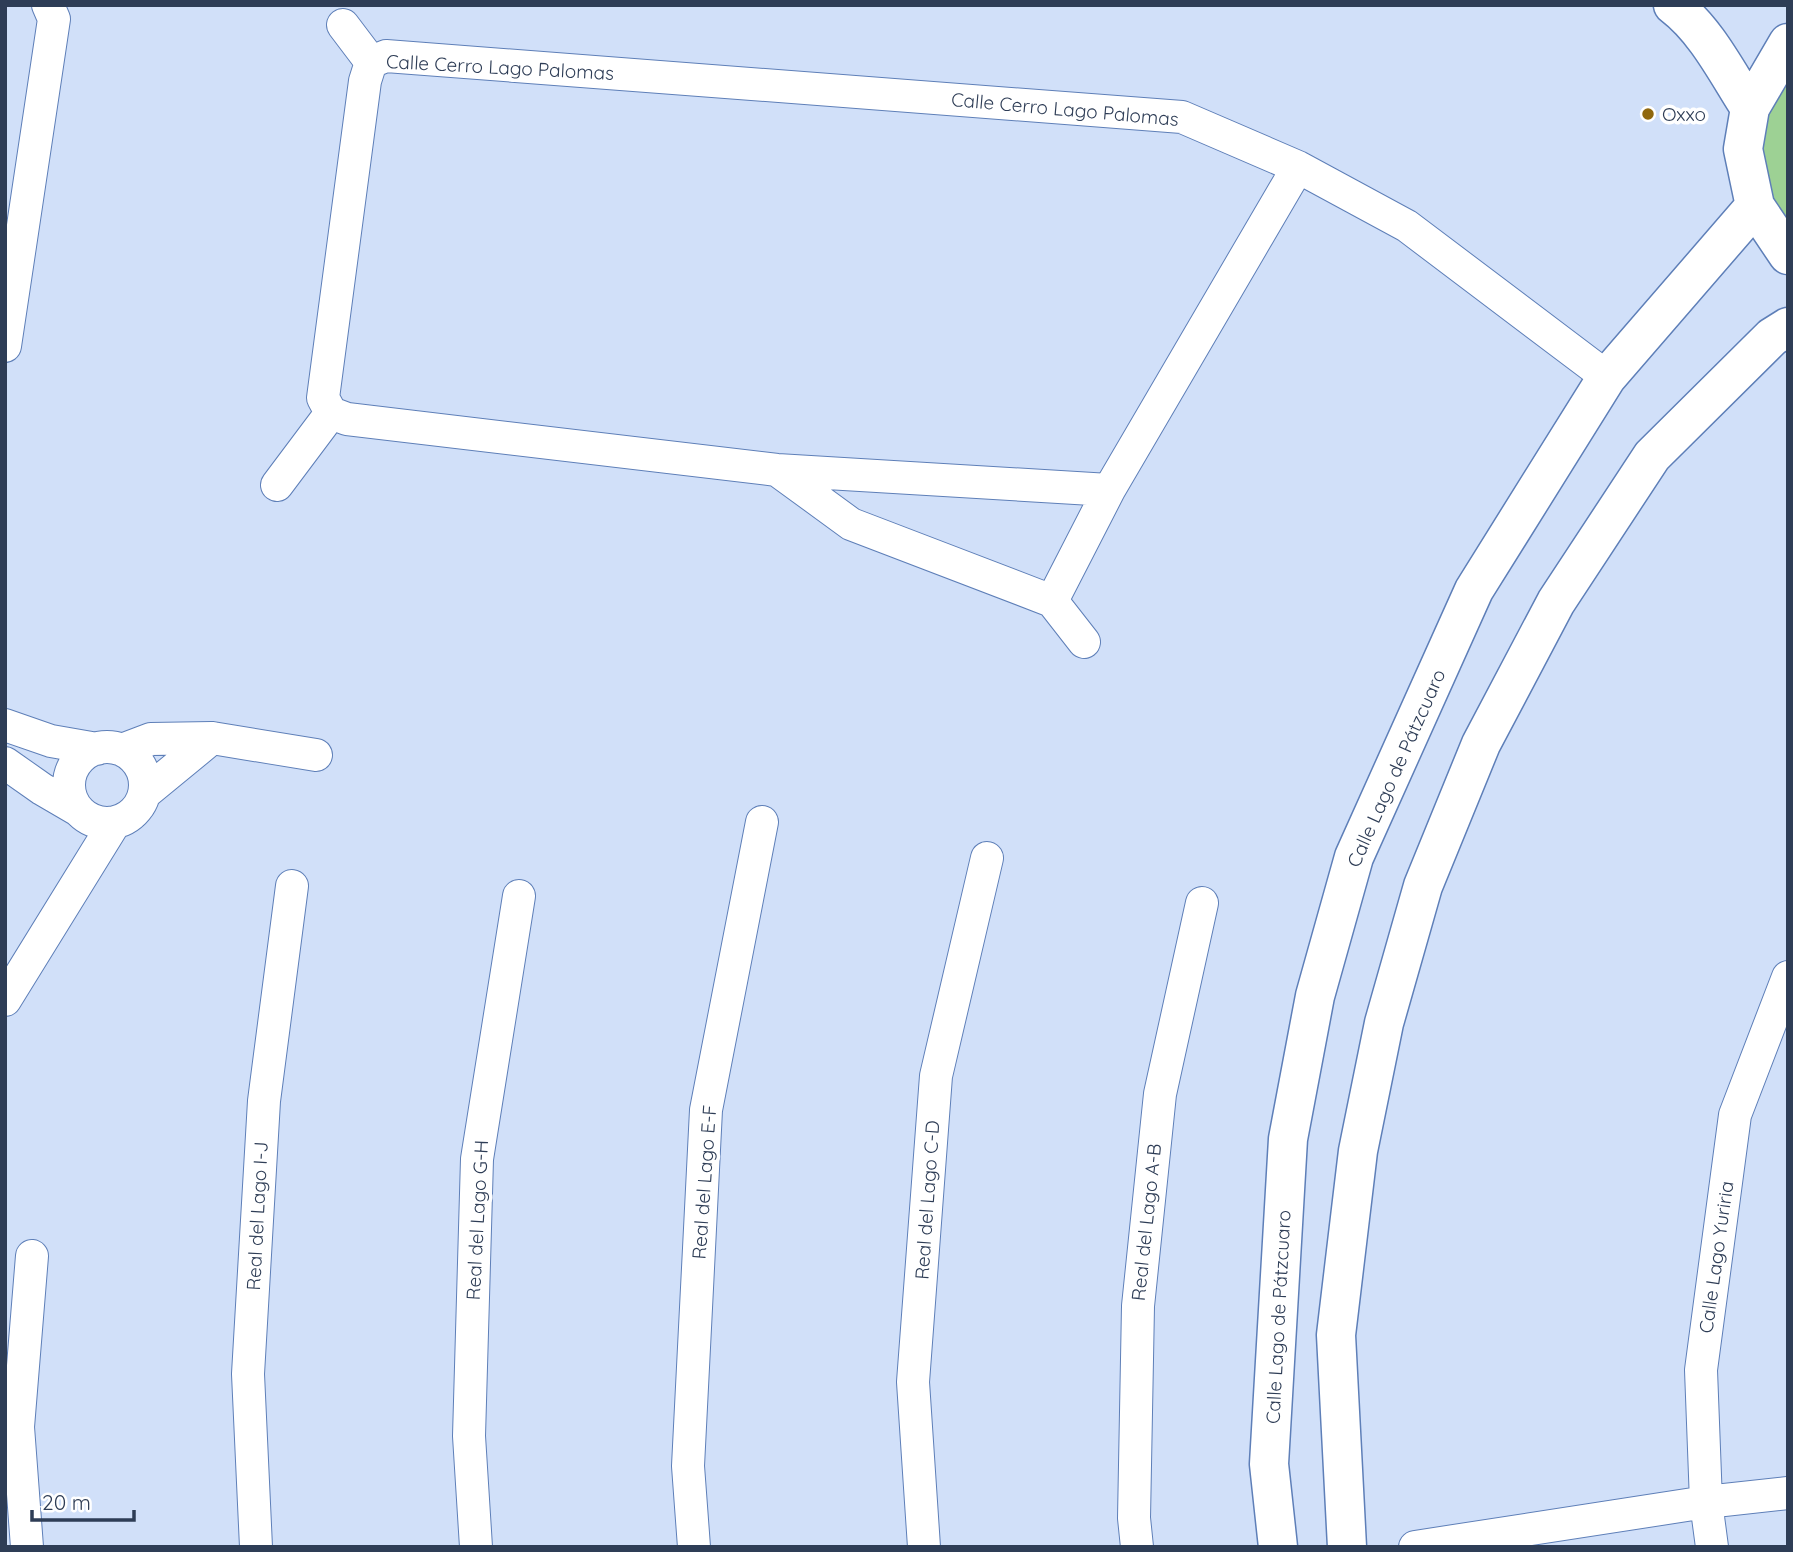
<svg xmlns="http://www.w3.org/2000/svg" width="1793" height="1552" font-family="Quicksand,sans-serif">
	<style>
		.green { fill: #9dd194 }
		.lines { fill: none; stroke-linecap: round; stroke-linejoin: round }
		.minor-casing { stroke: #5e7fb8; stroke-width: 34 }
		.secondary-casing { stroke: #5e7fb8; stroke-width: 41 }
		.minor { stroke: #fff; stroke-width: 32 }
		.secondary { stroke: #fff; stroke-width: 38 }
		.poi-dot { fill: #90680e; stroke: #fff; stroke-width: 2.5 }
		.labels { text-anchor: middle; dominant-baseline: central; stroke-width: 7; stroke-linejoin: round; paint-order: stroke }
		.street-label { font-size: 19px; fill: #2e3d56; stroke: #fff }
		.poi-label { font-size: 19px; fill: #2e3d56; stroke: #fff; text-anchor: start }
	</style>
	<rect width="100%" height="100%" fill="#d1e0f9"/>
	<path class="green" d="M 1788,43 L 1788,255 L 1755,206 L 1750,108 Z"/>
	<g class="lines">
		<g class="minor-casing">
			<path id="minor" d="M 343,25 L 371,62
				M 371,62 L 386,56 L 1182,117 L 1298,167 L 1407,226 L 1607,377
				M 371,62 L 365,81 L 323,398 L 331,413 L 347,419 L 777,470 L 1109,490
				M 5,346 L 54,19 L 48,5
				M 777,470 L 851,524 L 1052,601
				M 277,485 L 331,413
				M 1052,601 L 1109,490 L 1298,167
				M 1052,601 L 1084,642
				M 5,725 L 51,741 L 97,749
				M69 785a38 38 0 1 1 76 0a38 38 0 1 1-76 0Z
				M 122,750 L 151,739 L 212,738 L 316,755
				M 5,763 L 42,789 L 78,810
				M 144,794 L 212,738
				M 5,1000 L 115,822
				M 27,1547 L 18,1427 L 32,1256
				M 256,1547 L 248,1374 L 264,1101 L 292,886
				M 476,1547 L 469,1436 L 477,1159 L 519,896
				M 694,1547 L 688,1466 L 706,1110 L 762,822
				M 924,1547 L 913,1382 L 936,1076 L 987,858
				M 1137,1547 L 1134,1518 L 1138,1306 L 1160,1094 L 1202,903
				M 1415,1547 L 1706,1502 L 1788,1493
				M 1712,1547 L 1706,1502 L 1701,1370 L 1735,1115 L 1788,977"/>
		</g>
		<g class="secondary-casing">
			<path id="secondary" d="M 1673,5 C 1707,31 1727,73 1750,108
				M 1788,43 L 1750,108 L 1743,149 L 1755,206 L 1788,255
				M 1278,1547 L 1269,1464 L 1288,1139 L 1315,996 L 1354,857 L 1474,590 L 1607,377 L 1755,206
				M 1347,1547 L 1336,1335 L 1358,1151 L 1384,1023 L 1423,886 L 1481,744 L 1556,602 L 1652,456 L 1772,337 L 1788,327"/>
		</g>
		<use href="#minor" class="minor"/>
		<use href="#secondary" class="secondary"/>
	</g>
	<circle class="poi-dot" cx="1648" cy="114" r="7"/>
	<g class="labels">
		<g class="street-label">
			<text transform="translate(500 67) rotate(3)">Calle Cerro Lago Palomas</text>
			<text transform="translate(1065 109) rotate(5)">Calle Cerro Lago Palomas</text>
			<text transform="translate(1396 768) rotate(-66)">Calle Lago de Pátzcuaro</text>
			<text transform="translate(704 1182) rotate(-86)">Real del Lago E-F</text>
			<text transform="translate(927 1200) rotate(-86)">Real del Lago C-D</text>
			<text transform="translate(257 1216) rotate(-87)">Real del Lago I-J</text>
			<text transform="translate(477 1220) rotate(-87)">Real del Lago G-H</text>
			<text transform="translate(1146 1222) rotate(-84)">Real del Lago A-B</text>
			<text transform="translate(1716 1257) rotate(-82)">Calle Lago Yuriria</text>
			<text transform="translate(1278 1317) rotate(-87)">Calle Lago de Pátzcuaro</text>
		</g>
		<g class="poi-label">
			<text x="1662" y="114">Oxxo</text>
		</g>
	</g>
	<rect width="1793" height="1552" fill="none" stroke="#2e3d56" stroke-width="14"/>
	<path d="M32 1510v10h102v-10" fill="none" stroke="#2e3d56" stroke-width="3.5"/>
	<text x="42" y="1510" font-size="21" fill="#2e3d56" stroke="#ffffff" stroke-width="5" paint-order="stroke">20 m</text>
</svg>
